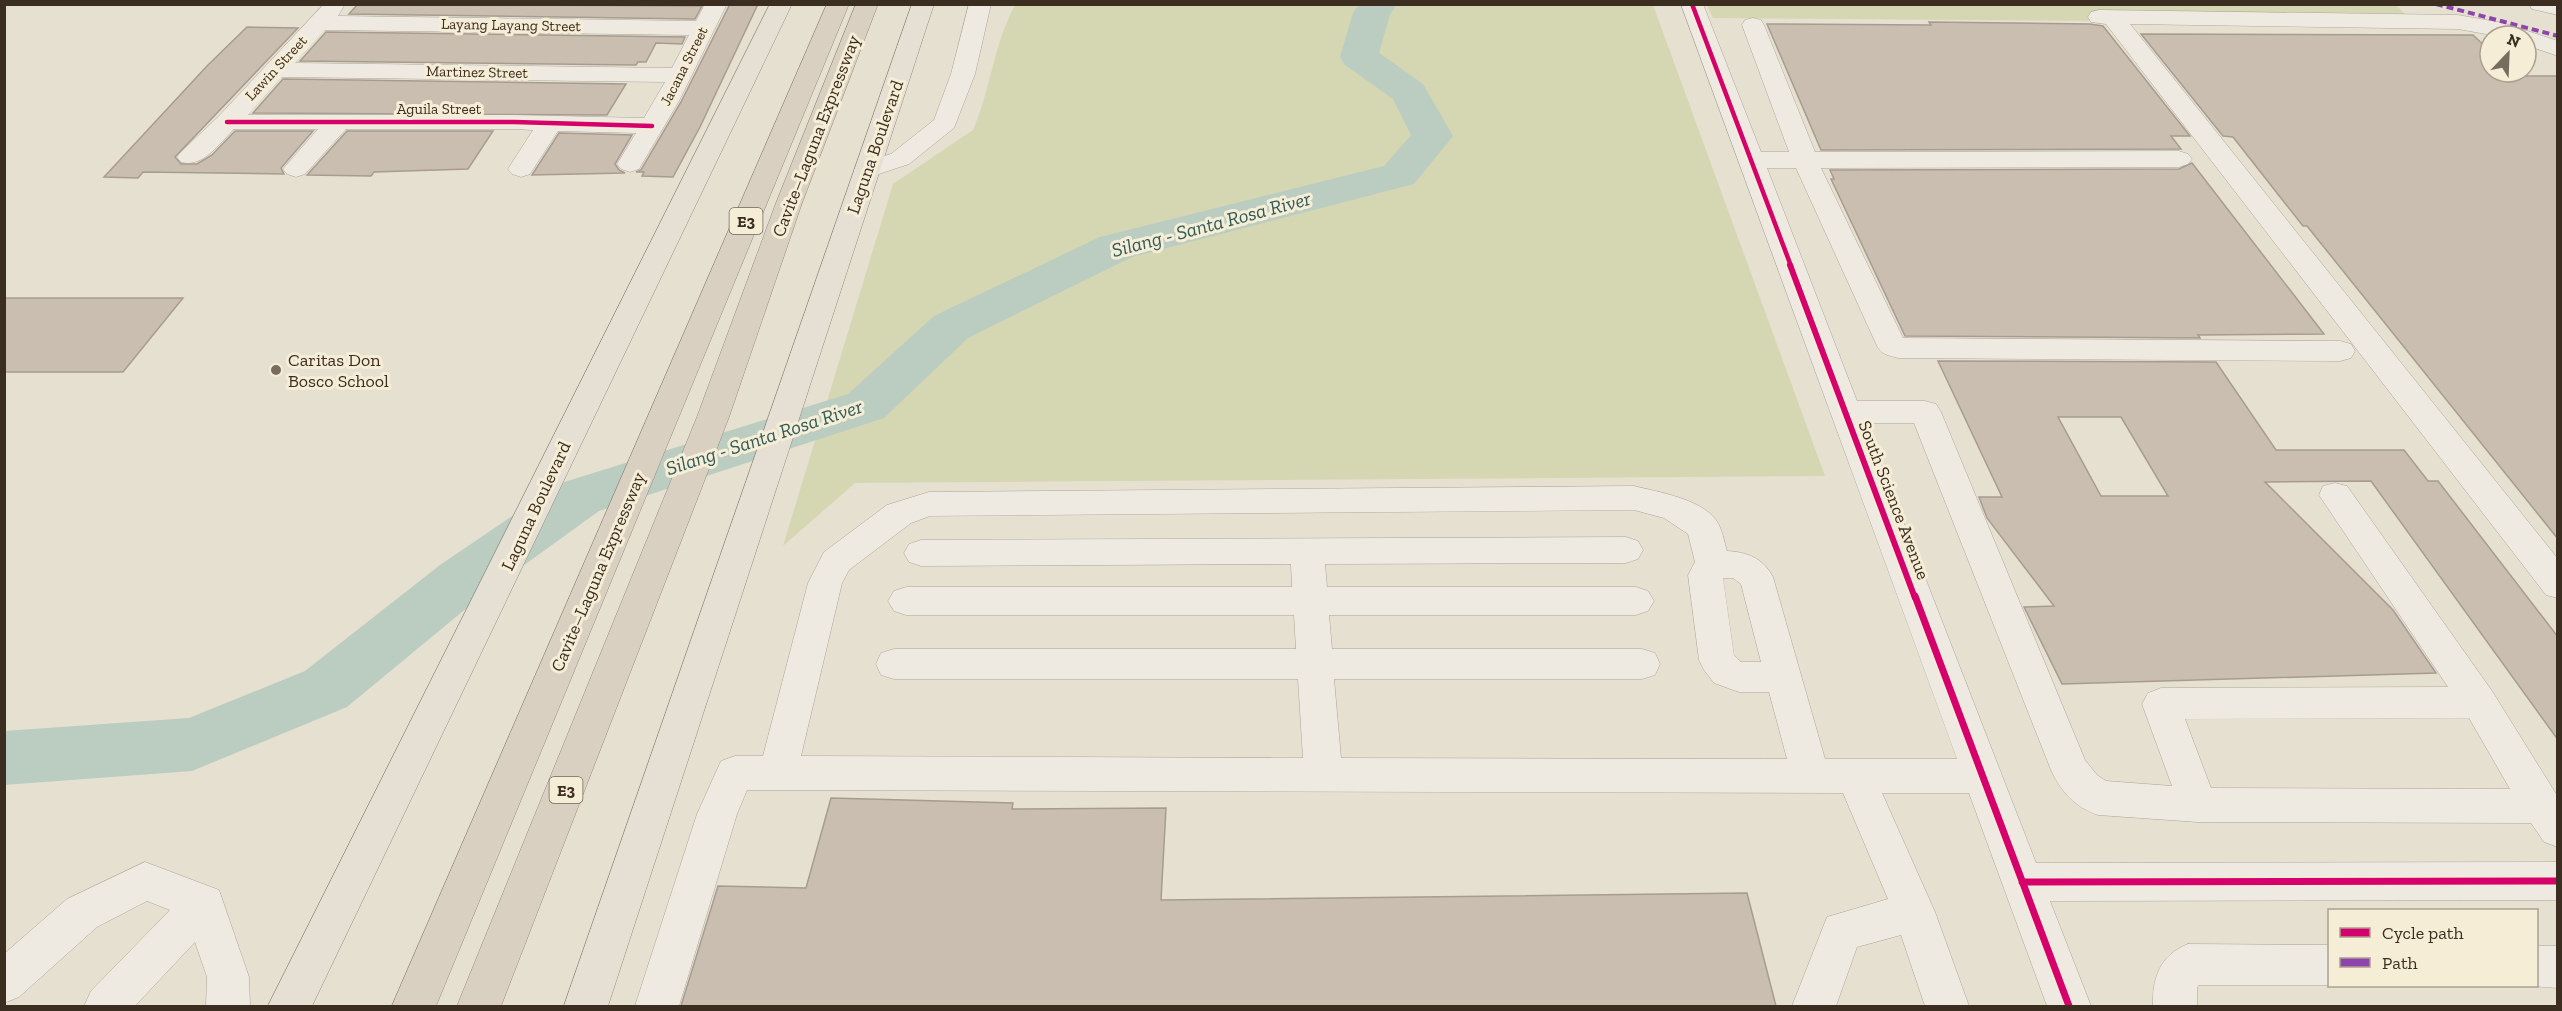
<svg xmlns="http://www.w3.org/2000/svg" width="2562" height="1011" viewBox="0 0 2562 1011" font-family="'Zilla Slab',serif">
	<rect width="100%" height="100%" fill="#e6e0d0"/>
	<path fill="#d5d6b2" d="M2395,4L2418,28L2112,21L1713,18L1707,5Z
		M1015,5H1653L1825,476L855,483L783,546L893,184L973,130C991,89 993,46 1015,5Z"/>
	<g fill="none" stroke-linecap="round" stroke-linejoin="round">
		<path fill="#bbccc1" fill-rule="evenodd" d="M1359,4H1397L1390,14L1379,53L1423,84L1453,136L1414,184L1132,257L968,338L884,418L599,511L480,597L347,707L192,771L4,785V731L189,718L305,671L440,565L561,483L848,394L934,316L1100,237L1384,166L1411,135L1393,99L1345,65L1340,57L1353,13Z"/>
	</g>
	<path fill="#cabeb1" stroke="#a79c8f" stroke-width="1.5" fill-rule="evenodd" d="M732,4H758L700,127L673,177L642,176L644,172H636L641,170L681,102L729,6Z
		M357,5H488L702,6L695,19L349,14Z
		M1929,22L2090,24L2103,26L2190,136H2171L2181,149L1821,150L1767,24L1931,25Z
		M247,27L298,28L175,157L181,164H197L212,155L235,131H313L281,168L284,174L143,172L138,178L104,177L207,66Z
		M326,32L685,37L682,44L656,43L646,62H638L636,65L300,61Z
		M2141,34L2473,35L2490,51V72H2513L2517,76H2558V539L2307,226H2303L2233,137L2223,136Z
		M283,79L626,84L607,115L253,113Z
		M347,131H493L468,169L374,172L371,176L307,175Z
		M559,133L632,135L615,164L619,170L625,173L532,175Z
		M2192,163L2324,334L2198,335L2200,338L1905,336L1831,179H1834L1830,170L2179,169Z
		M4,298H183L123,372H4Z
		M1938,361L2216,362L2276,450H2404L2428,481H2438L2558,637V740L2371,481L2265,482L2393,610L2436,673L2062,684L2024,607L2054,606L1987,518L1979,497H2002ZM2058,417H2121L2168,496H2101Z
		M831,798L1013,803L1012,809L1166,808L1161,900L1747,893L1776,1006H681L718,886L806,888Z"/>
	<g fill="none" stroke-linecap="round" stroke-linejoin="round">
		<defs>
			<path id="minor" d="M324,4H345L338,16L696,21L705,4H727L679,101L639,169L630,172L621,169L617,164L636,133L558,131L530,174L521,177L512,174L508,169L533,130L514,129H346L305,174L296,177L287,174L283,169L318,129H234C219,144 203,168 181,162L177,157L181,152L218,117ZM325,30L689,35L672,68L295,63ZM282,77L665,82L644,118L514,115H248Z
				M969,4H991L975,74L954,128L909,164L867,178L858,176L854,170L858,164L891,154L934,120L951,74Z
				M1681,4H1703L1761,152H1789L1742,25L1745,20L1753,18L1761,20L1764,25L1815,152L2179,151L2188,154L2192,159L2188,164L2179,167L1821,168L1903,338L2340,341L2351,344L2355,351L2351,358L2340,361L1898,358C1888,355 1882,355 1877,346L1796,168H1767L1857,401H1925L1936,404L1941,412L2085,760L2097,775L2106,781L2172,786L2142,704L2148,693L2161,688L2448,687L2319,495L2323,486L2335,483L2347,486L2492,691L2558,797V847L2544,842L2531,823L2198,822L2098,815C2075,807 2061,792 2051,770L1914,423H1865L2036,863L2558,862V900L2050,901L2091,1006H2047L1969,793H1882L1935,912L1969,1006H1925L1901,935L1857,947L1836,1006H1792L1827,917L1888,899L1843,793L747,790L737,814L679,1006H635L697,814L721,761L735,756H763L808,583L824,552L887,505L929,492L1634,486C1658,492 1701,499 1716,520C1722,528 1724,541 1727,551C1747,552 1763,558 1773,577L1825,759H1957ZM1634,510L1664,518L1688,534L1695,562L1688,575L1699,660L1704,670L1714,683L1739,692H1769L1787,759L1341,758L1334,679H1642L1655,675L1660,664L1655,653L1642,649H1332L1329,615H1636L1648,611L1654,601L1648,591L1636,587H1327L1325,564L1626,563L1638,559L1643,550L1638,541L1626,537L921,540L909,544L904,553L909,562L921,566L1291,564L1292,587H906L894,591L888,601L894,611L906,615H1294L1296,649H894L881,653L876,664L881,675L894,679H1298L1303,758L801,756L842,583L849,570L911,523L930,516ZM1723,578H1733L1741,584L1761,662H1741L1734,655ZM2469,718L2510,789L2211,788L2185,719Z
				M2529,4H2558V15L2532,9Z
				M2099,10L2458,15L2503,23L2558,41V56L2526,45V36H2497L2458,29L2130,24L2558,559V598L2546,595L2106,24L2091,22L2088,17L2091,12Z
				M145,862L219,890L249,977L250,1006H206L207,977L195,942L135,1006H84L91,991L170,910L147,901L97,927L19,997L4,1003V954L67,899Z
				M2188,944L2330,945V985H2199L2197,988V1006H2153C2152,978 2160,955 2188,944Z
				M2536,946H2558V988L2531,986H2536Z"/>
			<path id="major" d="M770,4H792L312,1006H268Z
				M912,4H934L608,1006H564Z"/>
			<path id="highway" d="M827,4H849L436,1006H392Z
				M856,4H878L802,203L729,417L501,1006H457L697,417L776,203Z"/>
		</defs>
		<use href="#minor" stroke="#aca598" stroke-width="1"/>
		<use href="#major" stroke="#918a7f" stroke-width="1"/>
		<use href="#highway" stroke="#918a7f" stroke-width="1"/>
		<use href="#minor" fill="#eeeae2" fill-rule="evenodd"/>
		<use href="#major" fill="#e5e0d3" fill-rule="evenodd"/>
		<use href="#highway" fill="#d9d0c1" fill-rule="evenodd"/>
		<path stroke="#8e44ad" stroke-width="4" stroke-dasharray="7 4" stroke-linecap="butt" d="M2436,4L2558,36"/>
		<defs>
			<path id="cycleway-far2" d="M1692,4L1791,266
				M227,122H514L652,126"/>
			<path id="cycleway-far1" d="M1790,265L1915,598"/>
			<path id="cycleway" d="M1915,596L2069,1006
				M2022,882L2558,881"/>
		</defs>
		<use href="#cycleway-far2" stroke="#f6edd7" stroke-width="8"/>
		<use href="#cycleway-far1" stroke="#f6edd7" stroke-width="10"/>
		<use href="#cycleway" stroke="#f6edd7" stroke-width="10"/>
		<use href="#cycleway-far2" stroke="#d6006c" stroke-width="4.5"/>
		<use href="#cycleway-far1" stroke="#d6006c" stroke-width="6"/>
		<use href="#cycleway" stroke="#d6006c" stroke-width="7"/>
	</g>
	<circle fill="#776c5e" stroke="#f6edd7" stroke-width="2" cx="276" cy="370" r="6"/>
	<g text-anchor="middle" stroke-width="6" stroke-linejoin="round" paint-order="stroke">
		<g font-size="15" fill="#3b2d20" stroke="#f6edd7">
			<text transform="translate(511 25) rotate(1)" y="5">Layang Layang Street</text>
			<text transform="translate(684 66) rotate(-63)" y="5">Jacana Street</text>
			<text transform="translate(276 68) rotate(-47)" y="5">Lawin Street</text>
			<text transform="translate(477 72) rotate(1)" y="5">Martinez Street</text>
			<text x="439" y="114">Aguila Street</text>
		</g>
		<g fill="#f6edd7" stroke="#736757" stroke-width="1.5">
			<rect x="729.5" y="208" width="33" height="26" rx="4.5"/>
			<rect x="549.5" y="777" width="33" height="26" rx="4.5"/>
		</g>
		<g font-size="16" font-weight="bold" fill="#3b2d20">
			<text x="746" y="227">E3</text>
			<text x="566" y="796">E3</text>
		</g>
		<g font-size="18" fill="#3b2d20" stroke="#f6edd7">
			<text transform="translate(816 136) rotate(-69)" y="6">Cavite–Laguna Expressway</text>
			<text transform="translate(875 147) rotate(-71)" y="6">Laguna Boulevard</text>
			<text transform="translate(1894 500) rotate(69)" y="6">South Science Avenue</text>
			<text transform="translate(536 506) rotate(-65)" y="6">Laguna Boulevard</text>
			<text transform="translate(598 572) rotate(-67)" y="6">Cavite–Laguna Expressway</text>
		</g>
		<g font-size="18" fill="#3b2d20" stroke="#f6edd7" text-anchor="start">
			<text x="288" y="366">Caritas Don<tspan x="288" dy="21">Bosco School</tspan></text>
		</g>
		<g font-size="20" font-style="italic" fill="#2f5b58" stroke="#f6edd7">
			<text transform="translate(1211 224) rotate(-15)" y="7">Silang - Santa Rosa River</text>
			<text transform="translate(764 437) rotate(-18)" y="7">Silang - Santa Rosa River</text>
		</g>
	</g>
	<rect width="2562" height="1011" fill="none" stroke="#3b2d20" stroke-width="12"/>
	<rect x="2328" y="909" width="210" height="78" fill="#f6edd7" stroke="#aba08e" stroke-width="1.5"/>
	<rect x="2340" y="928" width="30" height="9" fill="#d6006c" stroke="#aba08e" stroke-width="1.5"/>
	<text x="2382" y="939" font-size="18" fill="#3b2d20">Cycle path</text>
	<rect x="2340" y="958" width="30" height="9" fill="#8e44ad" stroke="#aba08e" stroke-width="1.5"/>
	<text x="2382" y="969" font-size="18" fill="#3b2d20">Path</text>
	<g transform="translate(2508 54) rotate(23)"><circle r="28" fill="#f6edd7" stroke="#aba08e" stroke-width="1.5"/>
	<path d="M0-4.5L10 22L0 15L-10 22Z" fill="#776c5e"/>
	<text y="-9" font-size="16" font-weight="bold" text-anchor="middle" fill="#3b2d20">N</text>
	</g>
</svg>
